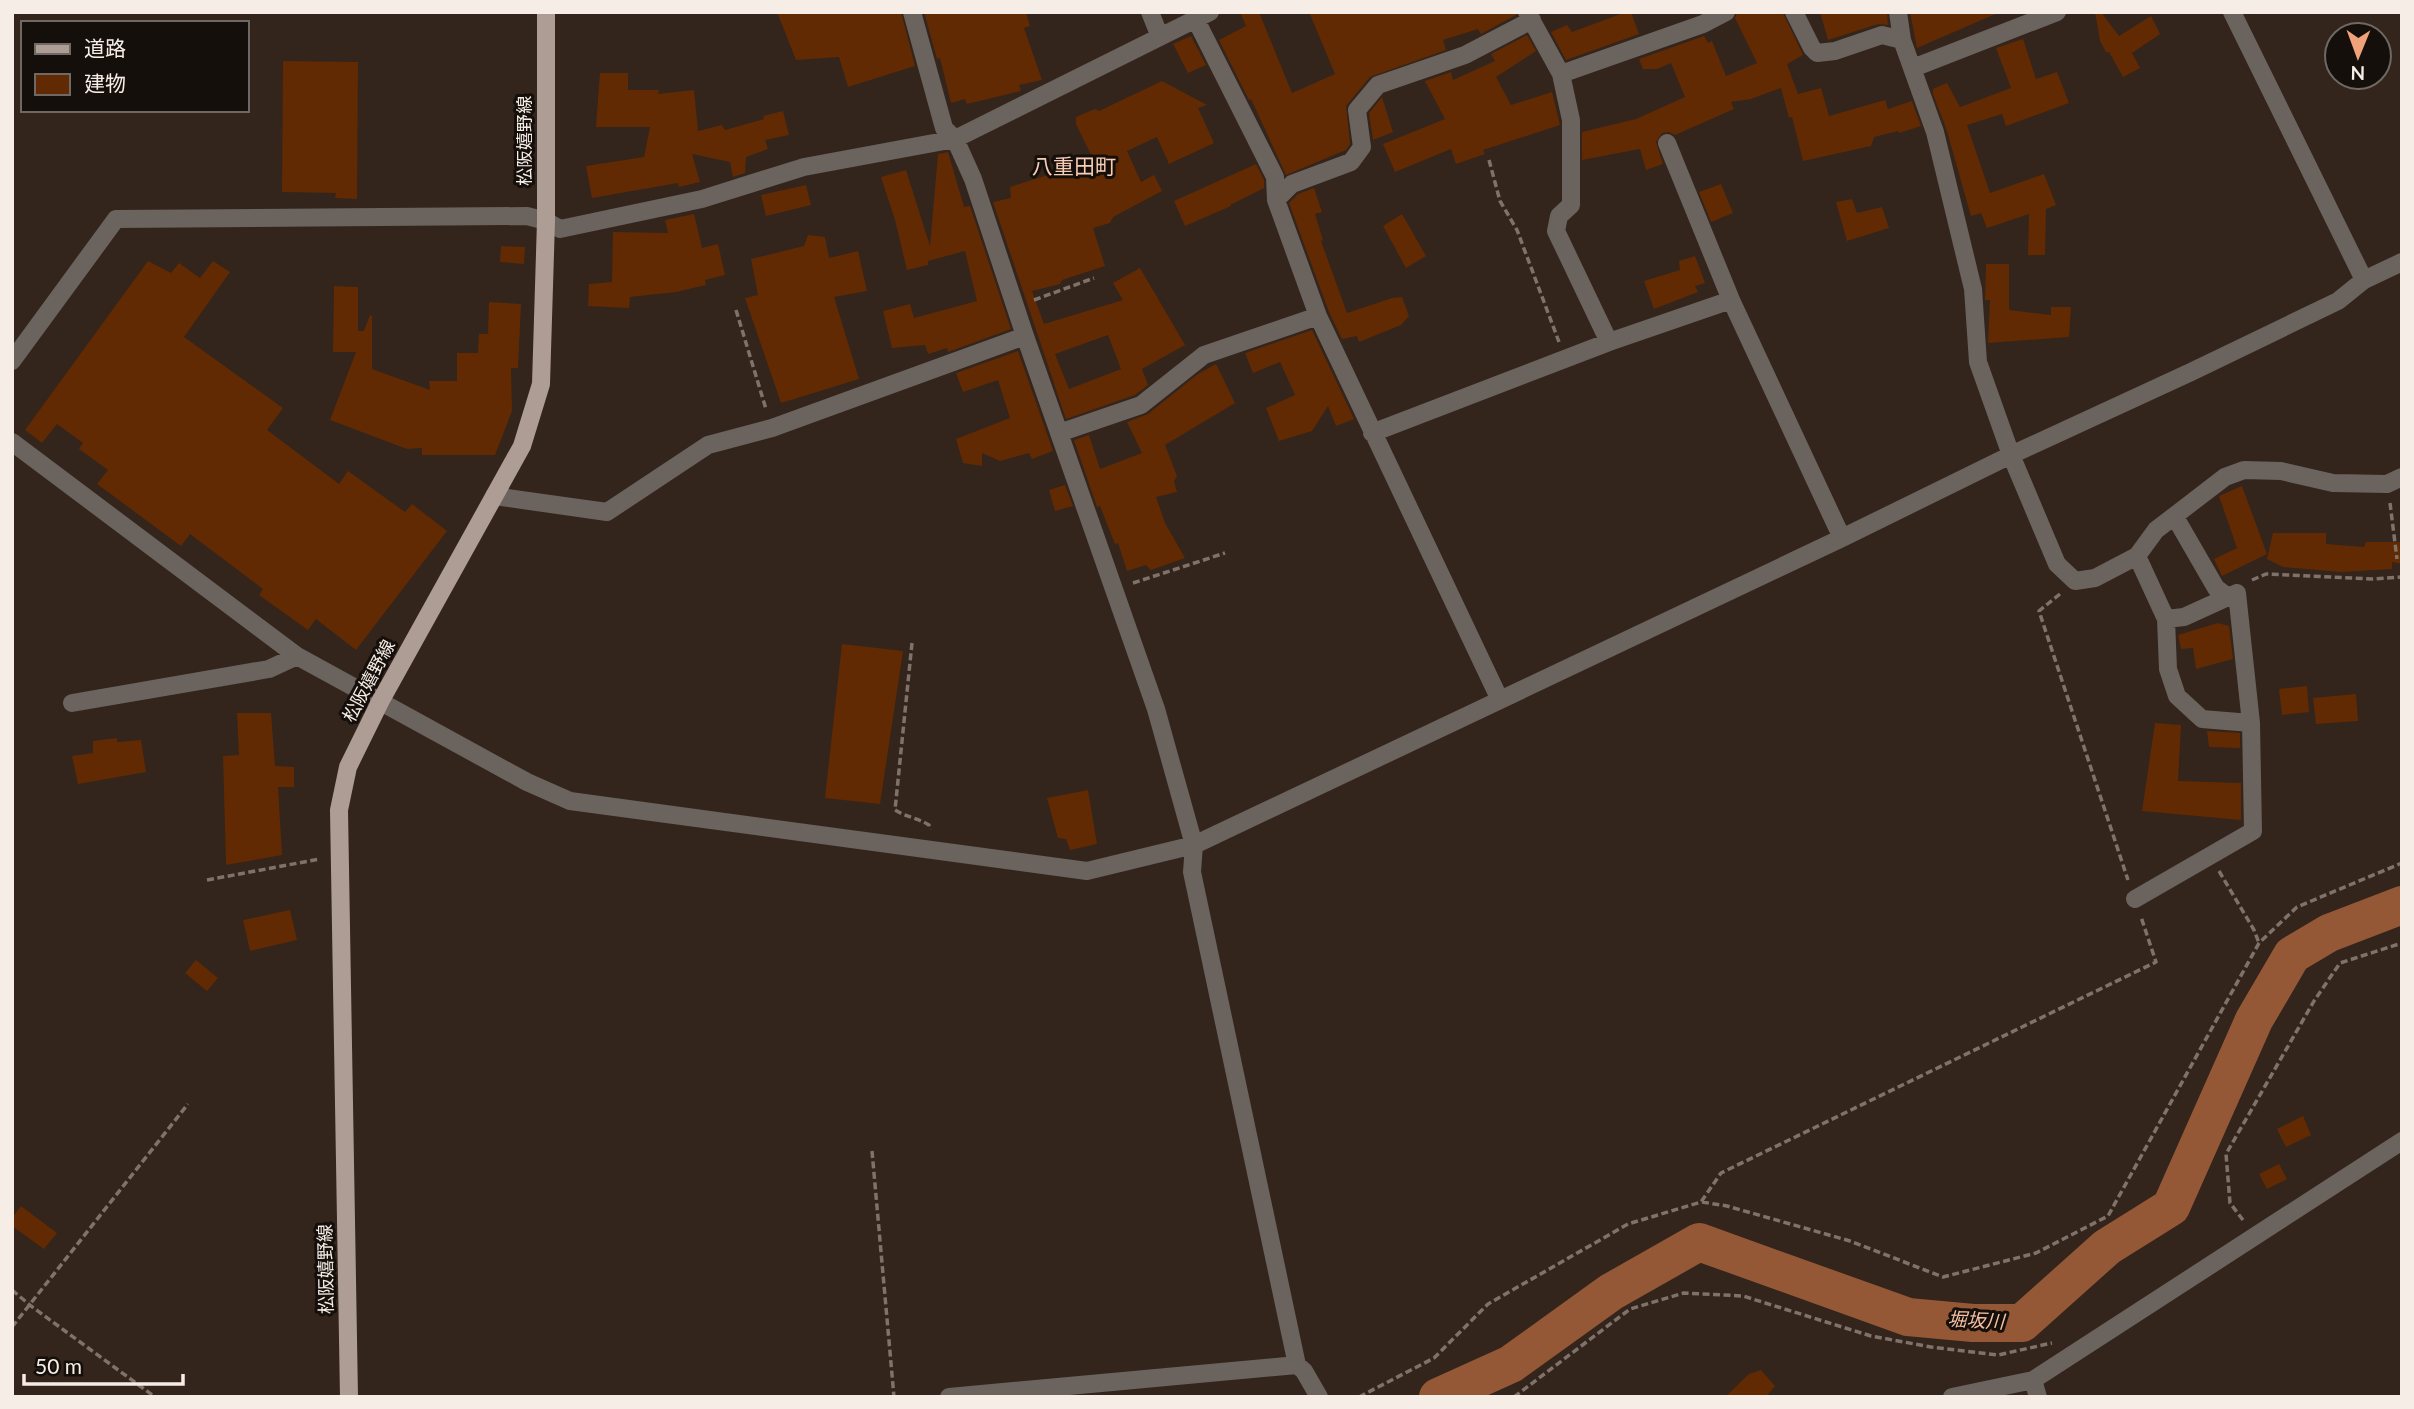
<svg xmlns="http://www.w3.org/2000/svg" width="2414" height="1409" viewBox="0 0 2414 1409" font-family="Lato,'Noto Sans JP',sans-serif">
	<rect width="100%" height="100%" fill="#33241c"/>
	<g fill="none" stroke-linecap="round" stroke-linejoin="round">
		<path stroke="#945836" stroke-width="38" d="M1438,1397L1511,1364L1611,1292L1699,1242L1908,1317L1973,1323H2022L2107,1247L2171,1207L2254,1020L2292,955L2329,933L2402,905"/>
	</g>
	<path fill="#612a03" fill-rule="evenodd" d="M777,12H901L915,66L848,87L839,57L796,60Z
		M924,12H1026L1030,26L1024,28L1042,80L1019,85L1021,91L967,104L965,99L951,103L940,58L937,59Z
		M1240,12H1259L1292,93L1335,74L1309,12H1516V15L1481,34L1478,29L1443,40L1446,50L1370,77L1346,106L1350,144L1346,150L1286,175L1251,99L1249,100L1219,40L1246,26Z
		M1626,12H1631L1639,34L1566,60L1551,32L1567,25L1572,32Z
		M1737,12L1783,13L1803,55L1787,64L1798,94L1821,88L1829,116L1885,100L1888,109L1912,101L1921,126L1899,133L1898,131L1874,137L1871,146L1803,161L1792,117L1789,118L1781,88L1751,99L1731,102L1734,109L1675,135L1669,132L1662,133L1656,142L1663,164L1646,170L1640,149L1582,160V132L1636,119L1685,97L1671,63L1657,69H1643L1639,59L1704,36L1708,43L1712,41L1726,76L1757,63L1735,18Z
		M1820,12H1887L1888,25L1878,24L1828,40Z
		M1910,12H2000L1917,48Z
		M2095,12H2101L2119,36L2151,16L2160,34L2132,53L2140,68L2123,77L2109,52H2106L2100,41Z
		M1527,35L1536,51L1496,77L1511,105L1552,92L1560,125L1483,150L1485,154L1456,164L1451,149L1395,172L1383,144L1445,119L1425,81L1451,72L1453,80L1495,61L1491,54Z
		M1191,36L1206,65L1188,73L1173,44Z
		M2023,39L2036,79L2057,72L2069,103L2006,126L2002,114L1967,125L1990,193L2044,174L2056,205L2046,209L2045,255H2028L2029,214L1987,228L1981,213L1971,216L1946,128L1933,94V89L1947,83L1960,107L2011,88L1996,48Z
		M283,61L358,62L357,199L335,198L336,193L282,192Z
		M600,73H628V90H659L658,94L694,90L698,131L722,125L725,130L764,119L763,116L783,111L789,135L765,140L768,149L746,157L745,173L733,177L730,162L692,154L700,182L679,187L678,183L592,198L586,166L644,157L650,127H596Z
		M1162,81L1207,105L1198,108L1214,143L1169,164L1157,137L1127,151L1141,182L1154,175L1162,191L1113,217L1110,223L1093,228L1105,266L1062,280L1060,284L1032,291L1044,324L1123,300L1113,283L1140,268L1185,345L1142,369L1148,385L1135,395L1066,419L993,202L1011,198L1010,187L1057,172L1070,178L1094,161L1076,124V117L1095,109L1099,111ZM1108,335L1121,369L1069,389L1055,354Z
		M1382,97L1393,132L1373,140L1369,113Z
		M948,152L964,207L970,206L1011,329L948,352L947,348L928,354L925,345L892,348L883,311L910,304L914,318L977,301L965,251L928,261V265L907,270L895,220L881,177L906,170L930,246L938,154Z
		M1256,164L1264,180V188L1230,205L1231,206L1185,226L1174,201Z
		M1721,184L1733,213L1711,222L1699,192Z
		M806,185L811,205L766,216L761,195Z
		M1314,188L1322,212L1315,214L1323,240L1321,241L1347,313L1392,298L1402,297L1409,316L1401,325L1359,342L1357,336L1342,339L1329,312L1289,203L1298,194Z
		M1852,199L1857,213L1882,207L1889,228L1847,241L1836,202Z
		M694,214L702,248L718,244L725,275L705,280L706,285L676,292L630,297L629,308L588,306L589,284L612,282L613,232L668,233L665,220Z
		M1402,214L1426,256L1406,268L1383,226Z
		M808,235L825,237L829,258L858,251L867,291L834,297L859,379L781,403L745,298L758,295L751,259L804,246Z
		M501,246L525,247L524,264L500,262Z
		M1695,256L1705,283L1695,286L1698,292L1654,309L1644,281L1680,270L1679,261Z
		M148,261L171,273L179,263L200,278L213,261L230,272L184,337L283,408L267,430L339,484L348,471L405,512L412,504L447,531L356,650L316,619L308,630L259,595L263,589L190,534L181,546L97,484L108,470L79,449L83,443L57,424L42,443L25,430Z
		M1986,264H2009V310L2051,315V307H2071L2069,337L1988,343L1990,300H1985Z
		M334,286L358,287V331H364L370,315L372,316V369L430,390L429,381H457V353H478L479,334H488L489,302L521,304L518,368H511L512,411L495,455H422V448L407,449L330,420L356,352H333Z
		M1312,330L1354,419L1336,426L1328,406L1312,431L1279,441L1266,408L1295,395L1280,362L1253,373L1245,353Z
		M1018,351L1053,451L1032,459L1029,453L1000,461L982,453V466L963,463L956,439L1010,418L998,380L963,392L956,373Z
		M1216,364L1235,403L1165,445L1177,476L1174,481L1177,492L1156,497L1165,523L1185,558L1151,570L1146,565L1127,571L1118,543L1115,544L1100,506L1097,507L1074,440L1089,435L1100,469L1142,453L1127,422L1148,414L1198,374Z
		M1065,485L1073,506L1055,511L1049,490Z
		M2242,486L2267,554L2222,576L2214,559L2237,548L2219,496Z
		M2273,533H2326V544L2364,547L2366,542H2402V564L2392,562V569L2341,572L2283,567L2267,559Z
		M2218,623L2229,626L2233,659L2196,669L2193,648L2181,649L2178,635Z
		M842,644L903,651L880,804L825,798Z
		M2307,686L2309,712L2282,715L2279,689Z
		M2356,694L2358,721L2316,724L2313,698Z
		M237,713H271L275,766L294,767V787H278L282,855L226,865L223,756L239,755Z
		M2155,723L2181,725L2178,781L2241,783V820L2142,811Z
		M2207,731L2240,733V748L2209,747Z
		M117,738V742L141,740L146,772L78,784L72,756L93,753V741Z
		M1088,790L1097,844L1070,850L1066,839L1058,838L1047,798Z
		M290,910L297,940L250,951L243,920Z
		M196,960L218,978L207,991L185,973Z
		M2303,1116L2311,1135L2286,1147L2277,1129Z
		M2279,1164L2287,1179L2267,1189L2259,1174Z
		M21,1206L57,1233L44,1249L12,1226V1218Z
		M1761,1370L1775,1386L1766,1397H1725L1749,1374Z"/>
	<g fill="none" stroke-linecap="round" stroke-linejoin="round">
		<path stroke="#7f726b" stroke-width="3.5" stroke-dasharray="7 3.5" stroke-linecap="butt" d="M1489,160L1500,201L1517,230L1559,342
			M1034,300L1094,278
			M736,310L766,409
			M2390,503L2397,559
			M2252,580L2266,574L2373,579L2402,577
			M1133,583L1225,553
			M2060,594L2039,611L2128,880
			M912,643L895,810C906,817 918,818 929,825L930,830
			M2219,871L2254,930L2259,943
			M207,880L320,859
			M872,1151L894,1397
			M1702,1202L1727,1206L1850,1241L1943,1277L2036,1253L2108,1216L2259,943L2297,907L2402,863
			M2243,1220L2230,1203L2226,1154L2314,1001L2340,963L2402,943
			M12,1290L31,1306L155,1397
			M12,1327L188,1104
			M1359,1397L1434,1358L1488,1304L1628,1224L1701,1202L1721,1173L2156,962L2141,917
			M1514,1397L1630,1309L1684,1293L1743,1296L1871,1336L1931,1347L1998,1355L2052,1343"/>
		<path stroke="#6b635e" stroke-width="18" d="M912,12L944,128L955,139L973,179L1025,336L1156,709L1194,845L1192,872L1297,1365L1304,1371L1319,1397
			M1150,12L1160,37
			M1527,12L1561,74L1571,120V205L1559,216L1556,231L1609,342
			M1794,12L1812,48L1817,53L1835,51L1882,35L1902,40
			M1898,12L1902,40L1935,132L1973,289L1978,362L2011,455L2057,564L2075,581L2095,578L2137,556L2156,530L2225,477L2244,470L2281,471L2333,483L2387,484L2402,477
			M2232,12L2364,280
			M1196,20L1275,177L1276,200L1318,316L1500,700
			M1913,68L2057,12
			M1561,74L1703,24L1726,12
			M1667,143L1731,300
			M1276,200L1292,184L1351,162L1362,147L1357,110L1378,85L1465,55L1532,20
			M12,361L116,219L527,216L546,221L560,229L702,199L804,167L955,139L1210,12
			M1059,433L1141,405L1204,355L1318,316
			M1372,433L1609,342L1731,300L1842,538
			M12,442L297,656L527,782L570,801L1087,871L1194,845L1842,538L2011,455L2191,372L2338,301L2364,280L2402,262
			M494,496L607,512L708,445L772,428L1025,336
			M2137,556L2166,619L2168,669L2177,696L2202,719L2251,723
			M2166,619L2184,617L2228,597
			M72,703L269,669L297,656
			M2135,899L2253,831L2251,723L2237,593L2228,597L2216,588L2175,517
			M2033,1380L2038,1397
			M949,1397L1297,1365
			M1952,1397L2033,1380L2402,1141"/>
		<path stroke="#ae9d95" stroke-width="18" d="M349,1397L339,810L348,767L380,702L522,446L541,384L546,221V12"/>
	</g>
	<g text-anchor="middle" stroke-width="6" stroke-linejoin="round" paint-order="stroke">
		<g font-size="18" fill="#f7ede7" stroke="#150f0b">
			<text transform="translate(525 141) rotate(-90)" y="6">松阪嬉野線</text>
			<text transform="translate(369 681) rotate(-62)" y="6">松阪嬉野線</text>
			<text transform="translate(326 1269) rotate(-91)" y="6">松阪嬉野線</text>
		</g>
		<g font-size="19" font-style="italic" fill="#f7c1a4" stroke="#150f0b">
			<text transform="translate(1976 1320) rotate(3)" y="7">堀坂川</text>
		</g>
		<g font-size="21" fill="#f9ccb5" stroke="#150f0b">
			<text x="1074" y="174">八重田町</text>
		</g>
	</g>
	<rect width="2414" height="1409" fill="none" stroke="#f7ede7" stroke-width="28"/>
	<rect x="21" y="21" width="228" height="91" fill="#150f0b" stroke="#6f6863" stroke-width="2"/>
	<rect x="35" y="44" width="35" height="10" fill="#ae9d95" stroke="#6f6863" stroke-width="2"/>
	<text x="84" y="56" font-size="21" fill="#f7ede7">道路</text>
	<rect x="35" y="74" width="35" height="21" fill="#612a03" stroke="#6f6863" stroke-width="2"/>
	<text x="84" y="91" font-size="21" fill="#f7ede7">建物</text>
	<g transform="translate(2358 56) rotate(181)"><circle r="33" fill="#150f0b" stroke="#6f6863" stroke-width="2"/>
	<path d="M0-5L12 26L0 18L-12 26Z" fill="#f0a279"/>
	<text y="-10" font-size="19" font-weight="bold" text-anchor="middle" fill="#f7ede7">N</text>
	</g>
	<path d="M24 1374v10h159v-10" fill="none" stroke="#f7ede7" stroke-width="3.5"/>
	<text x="35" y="1374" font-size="21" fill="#f7ede7" stroke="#150f0b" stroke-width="5" paint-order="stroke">50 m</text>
</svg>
